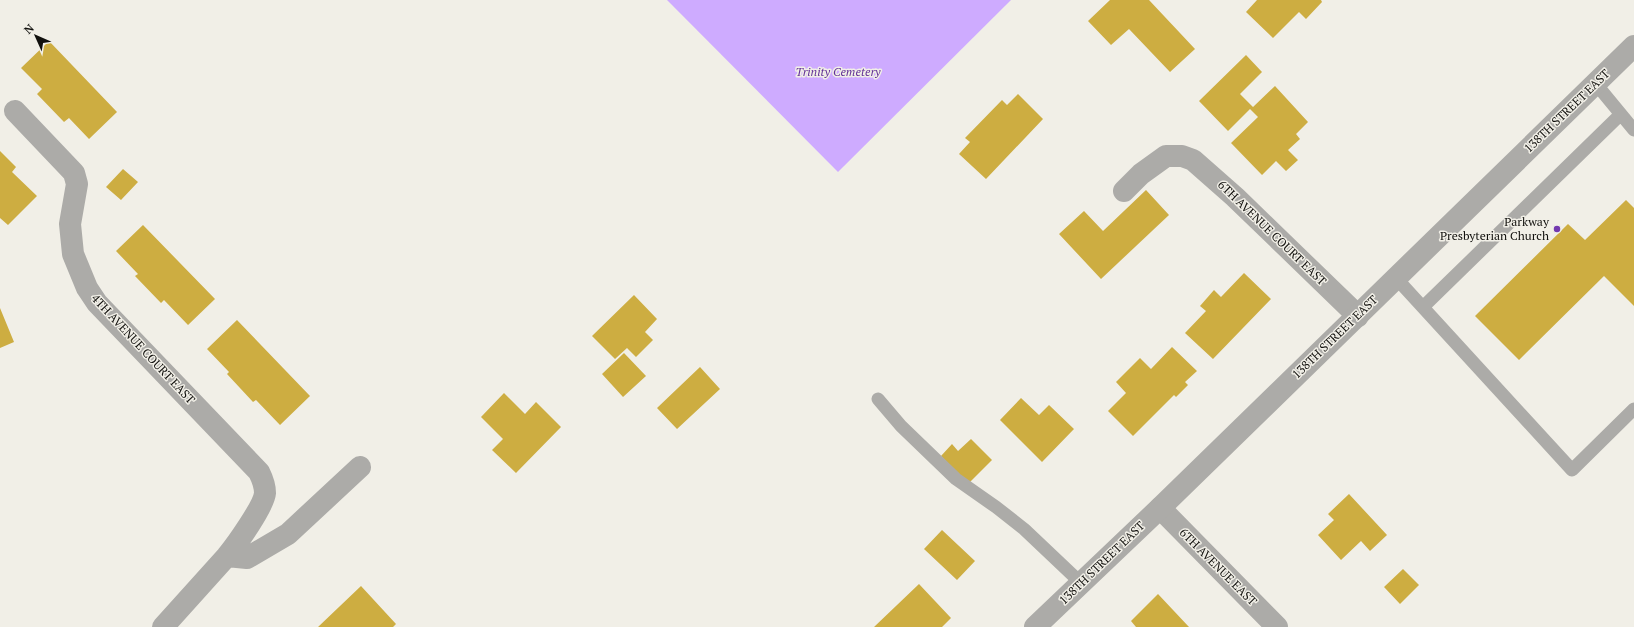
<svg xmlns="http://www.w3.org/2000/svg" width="1634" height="627" viewBox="0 0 1634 627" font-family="'PT Serif',serif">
	<rect width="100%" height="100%" fill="#f1efe7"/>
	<path fill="#ceabff" d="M667,0H1011L838,172Z"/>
	<path fill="#cdad41" d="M1110,0H1149L1195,49L1170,72L1129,29L1111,45L1088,21Z
		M1257,0H1321L1322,2L1306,19L1299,12L1273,38L1246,12Z
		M49,41L117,112L89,139L69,118L64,122L37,94L42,89L21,68Z
		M1246,55L1262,72L1240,94L1253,107L1275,86L1308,122L1296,134L1300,139L1288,150L1298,160L1286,171L1276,161L1262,175L1231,143L1258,117L1250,109L1228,131L1199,101Z
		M1018,94L1043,119L986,179L959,154L970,142L965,138L1002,100L1007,105Z
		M0,151L16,167L12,172L37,196L8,225L0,218Z
		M123,169L138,182L121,200L106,187Z
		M1146,190L1169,215L1101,279L1059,234L1084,211L1103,231Z
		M1626,200L1634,208V306L1604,276L1519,360L1475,316L1568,224L1585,240Z
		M143,225L215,299L188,325L164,300L161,303L135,276L138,274L116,251Z
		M1244,273L1271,299L1213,359L1185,333L1206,311L1200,306L1214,290L1221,297Z
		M634,295L657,319L645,332L653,340L636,357L627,348L615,359L592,336Z
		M0,308L14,342L0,348Z
		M237,320L310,396L280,425L256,400L253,402L227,374L229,372L207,349Z
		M1172,347L1197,371L1185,382L1188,385L1176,397L1174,395L1133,436L1108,411L1126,393L1116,382L1140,358L1151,369Z
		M624,353L646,376L623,397L602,374Z
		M700,367L720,389L677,429L657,408Z
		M504,393L525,414L536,402L561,427L516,473L492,450L503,439L481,417Z
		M1021,398L1039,415L1049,405L1074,429L1042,462L1000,420Z
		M971,439L992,460L968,484L941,456L952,444L958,451Z
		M1349,494L1387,535L1370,551L1361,541L1341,560L1318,535L1334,520L1328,514Z
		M942,530L975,561L957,580L924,549Z
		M1403,569L1419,585L1400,604L1384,587Z
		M919,584L951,618L942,627H874Z
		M361,586L396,624L393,627H318Z
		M1158,594L1189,627H1136L1131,621Z"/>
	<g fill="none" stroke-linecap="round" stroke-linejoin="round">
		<path stroke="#acaba8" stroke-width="13" d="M1596,84L1634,130
			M1396,278L1572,470L1634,409
			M1423,307L1621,114
			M878,399L901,426L956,479L996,507L1024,529L1081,583"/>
		<path stroke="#acaba8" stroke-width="22" d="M15,111L74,173L77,184L70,224L73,254L87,288L97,303L259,472C262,478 265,486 265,493C264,506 236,545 227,556
			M1124,191L1141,174L1166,156H1182L1193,160L1235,197L1358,316
			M1160,508L1277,627
			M163,627L227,556L247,558L288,534L360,467"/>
		<path stroke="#acaba8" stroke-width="22" d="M1035,627L1160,508L1634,46"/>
	</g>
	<circle fill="#7339af" stroke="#f1efe7" stroke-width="1.5" cx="1557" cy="229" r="4"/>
	<g text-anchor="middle" stroke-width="3" stroke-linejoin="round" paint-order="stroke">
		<g font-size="12" font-style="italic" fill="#633197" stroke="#f1efe7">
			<text x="838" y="76">Trinity Cemetery</text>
		</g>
		<g font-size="12" fill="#11100d" stroke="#f1efe7">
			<text transform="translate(1567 111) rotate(-44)" y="4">138TH STREET EAST</text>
			<text transform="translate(1272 233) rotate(44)" y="4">6TH AVENUE COURT EAST</text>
			<text transform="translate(1335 337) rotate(-44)" y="4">138TH STREET EAST</text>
			<text transform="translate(143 349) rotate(47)" y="4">4TH AVENUE COURT EAST</text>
			<text transform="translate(1102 563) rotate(-44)" y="4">138TH STREET EAST</text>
			<text transform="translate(1218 567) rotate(45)" y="4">6TH AVENUE EAST</text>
		</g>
		<g font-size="12" fill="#11100d" stroke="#f1efe7" text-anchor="end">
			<text x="1549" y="226">Parkway<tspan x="1549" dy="14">Presbyterian Church</tspan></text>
		</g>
	</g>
	<g transform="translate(36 36) rotate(315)" stroke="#f1efe7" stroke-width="3" paint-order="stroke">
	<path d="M0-3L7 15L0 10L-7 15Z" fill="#11100d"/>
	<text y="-6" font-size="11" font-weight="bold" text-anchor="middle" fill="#11100d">N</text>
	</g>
</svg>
